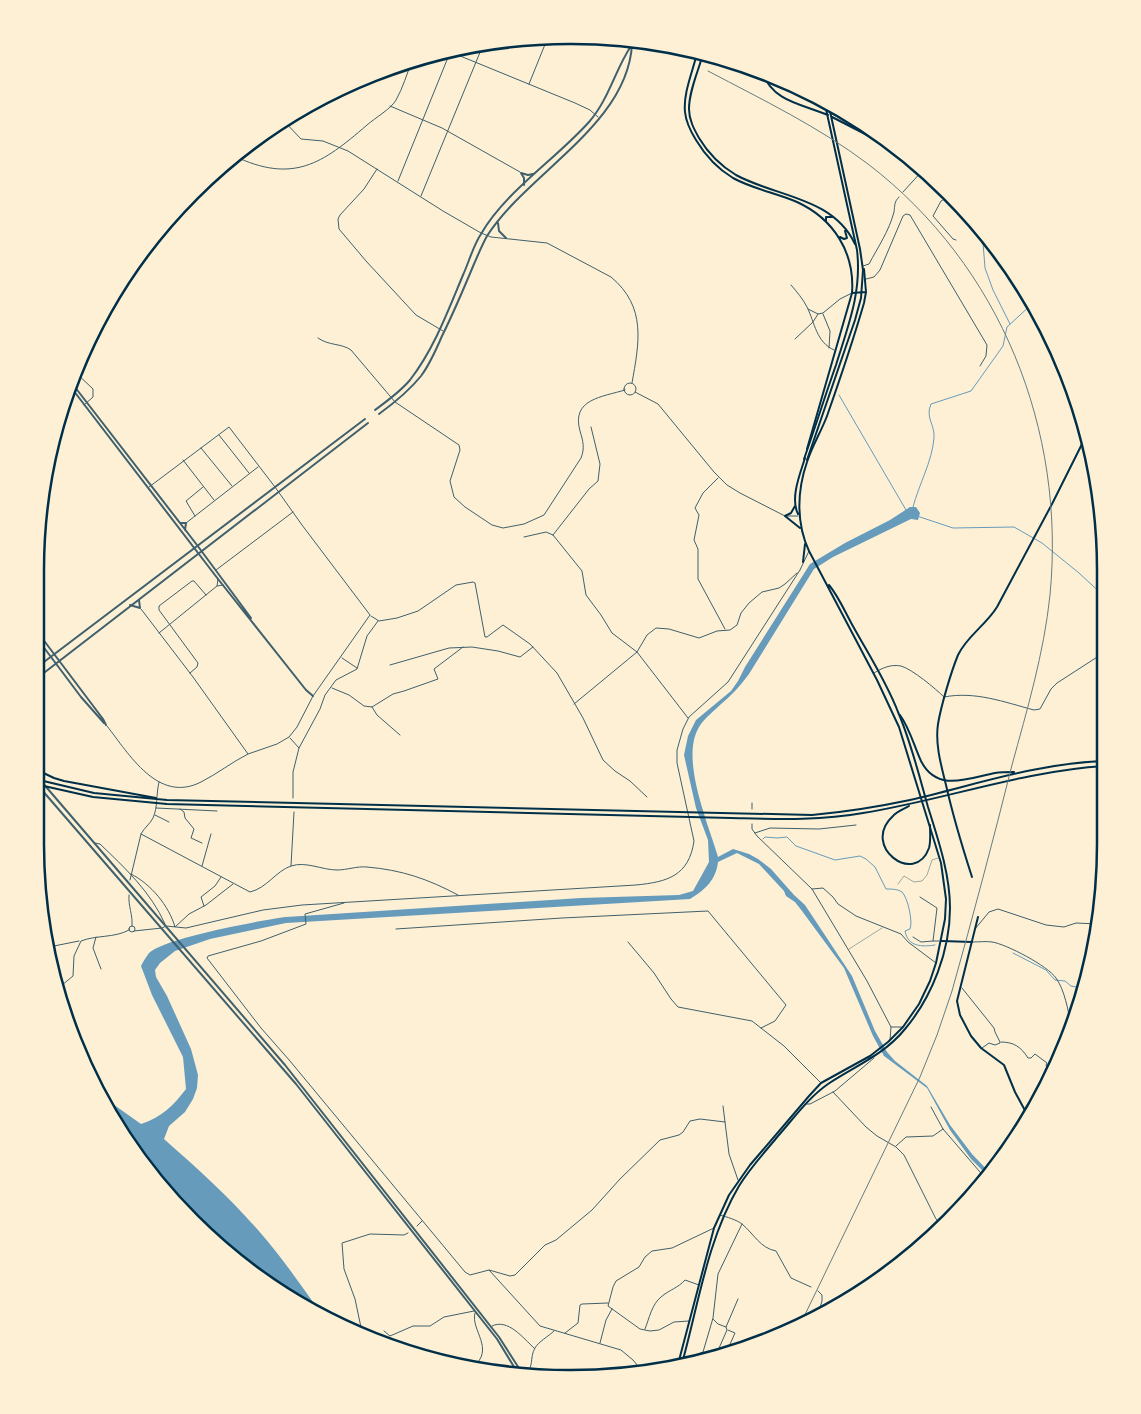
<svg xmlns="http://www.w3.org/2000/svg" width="1141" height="1414" viewBox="0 0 1141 1414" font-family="Literata,serif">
	<rect width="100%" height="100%" fill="#fdf0d5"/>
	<path fill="#669bbc" d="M910,507H916L920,513L918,520L911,519L833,557L814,569L749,674C740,686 731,696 720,705C714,711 706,717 701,724C678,755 708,822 718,857L733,849L749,854L758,859L771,869L794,895L805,905L852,976L875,1031L887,1052L895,1061L927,1086L950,1125L972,1154L991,1174L989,1177L971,1159L950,1130L927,1088L884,1056L873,1036L844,968L802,911L795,902L786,896L784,891L759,864L737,853L718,862C716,880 705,890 690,899L286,923L210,939L175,951L160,963L155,970L156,977L167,996L191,1049L198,1075L197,1088L193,1099L185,1112L169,1126L164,1139C197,1168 229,1197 258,1230C282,1257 302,1287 323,1316L302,1307L192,1222L107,1111L102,1100L110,1102L141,1124C162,1117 173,1106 186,1089L183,1057L152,995L141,966C143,962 146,957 149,953C164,938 262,920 286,917L581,898L679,895L693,891L709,862L708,840L696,808L684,755L688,736L696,720L731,691L738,681L745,667L810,564L845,543L890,520Z"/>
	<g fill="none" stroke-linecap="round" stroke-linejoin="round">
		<path stroke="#669bbc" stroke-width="1" d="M982,230L985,268L993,290L1010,324
			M839,395L906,510
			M913,507C919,484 932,462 934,438C935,424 925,418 931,404L971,391L1003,346L1007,327L1032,304
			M917,516L953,528L1014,527L1042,543L1079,573L1105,597
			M763,839L765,837L777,838L787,837L796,846L835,860L860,856L866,859L875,867L886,889C891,889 898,889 902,892C908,898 913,922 910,929L905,931C908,947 922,947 935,945
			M1013,953L1046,970L1055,980L1065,981L1071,986L1082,988L1086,987"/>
		<path stroke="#3f606c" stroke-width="0.5" d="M898,884L904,876L914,882L922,881L927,875L932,860L938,858
			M849,949L882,928"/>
		<path stroke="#3f606c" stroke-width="1" d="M448,51L575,103L590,110L598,117
			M529,84L548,37
			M390,106L442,128L520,172
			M284,121L301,139L323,141L348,151L443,211L481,233L491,237L547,243L611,277C647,307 639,343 632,383
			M234,156C293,184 322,164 367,125C375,118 392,108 396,100C403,88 407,73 412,61
			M377,169L364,189L340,215L338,219L339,229L366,261L416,315L443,331
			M398,181L451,50
			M903,192L924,169
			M421,196L483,45
			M950,196L941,201L933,216L953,239L956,240
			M863,266L869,264C878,247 889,231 894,212C895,205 894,202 899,197
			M866,279L874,277L880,270L903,216L906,214L910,215L987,345L986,356L980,366
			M791,285C797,292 803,299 807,307C815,323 816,342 834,350
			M808,309L818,314L823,313L840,299L852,293
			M823,314L830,331L829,348
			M318,338C329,346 341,343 351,350L395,402L459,445L460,450L450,481L454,497L465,507L492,525L503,528L524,524L544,515L581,458C585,448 583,441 580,431C571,399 602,397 625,390
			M795,339L813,322L818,314
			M74,371L93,389V397L84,405
			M624 389a6 6 0 1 1 12 0a6 6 0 1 1-12 0Z
			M635,392L658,404L714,472L727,485L740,493L785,516H798
			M219,435L249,473
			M201,448L232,486
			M183,460L214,500
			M718,478L703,493L695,508L699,515L694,540L698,549V579L725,629
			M149,487L229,427L275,487L302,525L370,615L313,696L297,727L289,737L277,744L248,754
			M195,516L186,501L203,487
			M186,523L258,467
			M553,535L589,489L598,481L600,464L591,427
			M524,537L546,532L553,535L582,571L586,595L601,615L612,633L637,652L647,635L656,628L669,629L699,638L717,631L730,630L737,625L741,613L749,603L762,592L779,588L785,584L797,573
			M216,570L293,512
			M800,570L809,551
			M218,579L217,586L223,585
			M371,616L379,621L397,618L418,611L456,585L473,582L475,583L485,637H487L503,625L530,644L557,673L583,718L603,760L615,771L630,781L647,797
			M159,633L217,586
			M342,658L357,668
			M390,665L449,648L472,647L498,651L520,657L533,647
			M190,673L197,667L198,663L159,610V606L192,581H194L206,595
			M874,673C882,668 891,664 901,666C912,669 936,689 944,697C975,691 1004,702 1034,710L1040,709L1051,689L1057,683L1105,652
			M332,688L349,695L364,706L372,707L393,694L404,691L438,679L434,669L463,647
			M574,704L637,652L688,718
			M372,707L377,715L400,735
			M107,726C129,754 158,804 201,782C217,774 232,762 248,754L193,677L141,609
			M290,738L299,748L320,709L325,695L336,680L357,669L367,636L378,621
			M293,798V772L299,748
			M752,803V809
			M156,808L217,811
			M180,809L184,812L185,818L194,829L191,838L202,843
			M155,815L169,822
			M752,824V829L757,836L812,889L867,981L891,1027L890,1040
			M755,833L770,828L819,829L856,825
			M141,834L250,892C267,888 276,871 291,866C306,861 322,870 337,870C347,870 357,866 367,867C402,870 428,879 458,895
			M95,843L100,844C124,867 151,892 165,924
			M202,866L211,834
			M291,866L294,812
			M131,874C151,884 169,906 175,927L189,914L206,905L233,884
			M130,880L141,834C144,828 150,824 153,818C158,807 156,794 159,782
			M812,889L823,888L833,897L838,904L856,916L901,934L908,942L936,963
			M129,895C128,906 133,915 132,926
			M920,897L937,908L933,941H939
			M344,903L305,914L306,924L261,941L208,956L207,958L261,1028L290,1061L465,1272L470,1275L489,1270
			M204,906L201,897L215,886L221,877
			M129 929a3 3 0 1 1 6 0a3 3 0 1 1-6 0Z
			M396,929L562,918L708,911L786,1005L775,1021L761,1028
			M975,929L989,912L998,909L1046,925L1064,927L1076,923L1097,924
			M134,931L162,928L166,926L186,928L263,910L302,905L636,885C667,882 689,876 694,841L677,763V750L683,729L689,717L728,682L800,570
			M96,937L93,948L101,969
			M913,937L921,942L933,941
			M628,942L654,973L671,999L678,1007L752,1021L784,1046L821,1083
			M973,942C979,942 986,941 992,942C1006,944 1048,966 1056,978C1065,991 1068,1010 1071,1025
			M49,947L79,941
			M962,988L994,1028L995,1032L1000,1042V1043L995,1045L989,1043L982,1048
			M56,990L73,976L74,956L81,941C96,935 115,938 129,930
			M891,1027H902
			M1001,1042C1014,1042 1021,1047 1028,1058H1031L1035,1054L1047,1063L1046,1065L1052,1078
			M833,1092L866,1127L877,1136L896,1147L904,1155L936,1219L943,1226
			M805,1104H810L835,1091L874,1058
			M723,1106L729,1154L738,1180
			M931,1107L943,1129L986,1179
			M896,1146L906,1137L933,1136L943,1129
			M720,1215C727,1217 737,1220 742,1224C754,1234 760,1248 776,1251L791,1278L811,1287
			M417,1226L422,1221
			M817,1318L822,1301V1295L818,1291
			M713,1319L718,1324L726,1327
			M689,1321L674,1322L659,1330L650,1331L640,1329L608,1306L613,1287L616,1281L639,1267L645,1257L652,1251L672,1248L714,1228
			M492,1326C508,1318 523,1338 534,1348
			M645,1329C649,1319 652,1304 661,1297C669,1290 678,1288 685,1280L699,1285
			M384,1331L390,1336L413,1326H430L444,1317L474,1311
			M362,1332L355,1299L344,1269L342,1243L370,1234L404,1235L408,1233
			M565,1333L578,1323L580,1305L582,1304L608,1303
			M600,1343L606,1320L612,1309
			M727,1351L735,1333L728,1330
			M716,1355L727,1330L726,1327L738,1299
			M689,1364L692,1357L703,1352L713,1318L718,1274L742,1224
			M457,1365H458
			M473,1367C496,1349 470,1330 475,1313
			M642,1371L633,1360L621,1350L540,1326L489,1270L510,1276L515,1275L545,1245L556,1240L592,1210L620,1179L660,1140L679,1135L683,1132L690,1121L700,1119L725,1122
			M524,1375C535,1368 529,1358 535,1348C538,1342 549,1336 554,1331"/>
		<path stroke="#3f606c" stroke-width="2" d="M521,173L528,175L533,174
			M521,173L524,178V185
			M498,223L499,231L506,238
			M71,382L197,545L251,618
			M70,386L218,579L306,690L313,696
			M375,410C387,401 400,392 410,380C434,349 448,311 463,275C469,262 473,246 481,234C506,191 556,159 589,122C609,99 615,70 631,46
			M379,414C394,403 409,391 421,376C430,364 436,350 442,336C454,312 464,288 474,264C478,255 482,245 487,236C527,173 628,125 632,44
			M180,523H186L185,530
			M130,605L140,608L139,600
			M36,630L103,719L106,725
			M36,637L81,697L104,723
			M36,668L365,419
			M36,679L368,423
			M35,774L285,1065L499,1337L524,1376
			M35,782L296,1084L497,1339L519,1375"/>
		<path stroke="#003049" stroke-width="2" d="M767,74L785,86L879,136
			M822,99L845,111
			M972,877C962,846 953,816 946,785C941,765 935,744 938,724C941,706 951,672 958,655C967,636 986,625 997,607L1052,504L1088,432
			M978,917L957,1001L960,1015L971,1036L981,1048L1004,1065L1015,1092L1028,1116"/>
		<path stroke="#003049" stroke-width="2" d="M613,39L644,46H669
			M697,53C693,71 683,93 685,112C686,122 691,132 696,140C705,155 718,169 733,178C753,189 776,193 797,202C834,219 855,253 852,293L807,449
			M703,54C698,72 689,91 689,109C689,120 694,129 699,138C708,153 721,166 736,175C776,197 833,197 855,244
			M826,221V217H832
			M840,237L844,239L847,238L845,231
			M852,293L866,292
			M795,506L791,513L785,516L800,528
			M798,514C790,498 800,474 805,458
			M803,562L805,544
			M942,941L972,942
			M681,1367C698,1307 707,1240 739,1186C750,1168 765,1152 778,1136C794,1118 808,1098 828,1084C855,1066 884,1055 905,1029C932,997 950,951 950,908C950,874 938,839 928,807C919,775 911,742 898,712C887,683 869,655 854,628C846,614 839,597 829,585
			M677,1368L714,1228L729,1195L750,1165L809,1096L821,1083L870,1056L888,1042L903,1027L919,1004L930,981L936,963L945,919L946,899L941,863L899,727L877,680L809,551C796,523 797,491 807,462C812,446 821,432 827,416C840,379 853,341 864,303L866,292L864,269"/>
		<path stroke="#003049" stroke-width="2" d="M762,72C773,102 802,104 828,115
			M832,117L906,155
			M804,459C815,428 825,396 836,365C848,326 862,292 857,250L824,100
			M807,460L855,320L861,298L863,270L860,249L828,102
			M900,715C910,729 914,746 921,761C937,793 969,778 995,773C1001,772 1008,772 1014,772
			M35,769L54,778L64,781L156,798
			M35,779L94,793L167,800L812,815C845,812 877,807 910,800C975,785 1038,763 1105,761
			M35,784L93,797L167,804L731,818C775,819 819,821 863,813C944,800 1022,771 1105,766
			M909,806C904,809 897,811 893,816C860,846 915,887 929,848C931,841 930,832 930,825
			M35,826C49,813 45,800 35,786"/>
		<path stroke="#657d81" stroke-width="1" d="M708,71C763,100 819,127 868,164C1001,266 1066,430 1050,595C1044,653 1027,710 1012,765C993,841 973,916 952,991L937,1035L920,1077L799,1327"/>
	</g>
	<path d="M0 0H1141V1414H0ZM570 44H571A526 526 0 0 1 1097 570V844A526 526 0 0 1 571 1370H570A526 526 0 0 1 44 844V570A526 526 0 0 1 570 44Z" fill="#fdf0d5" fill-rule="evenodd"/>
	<path fill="none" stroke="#003049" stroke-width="2.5" d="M570 44H571A526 526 0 0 1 1097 570V844A526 526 0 0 1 571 1370H570A526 526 0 0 1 44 844V570A526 526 0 0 1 570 44Z"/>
</svg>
